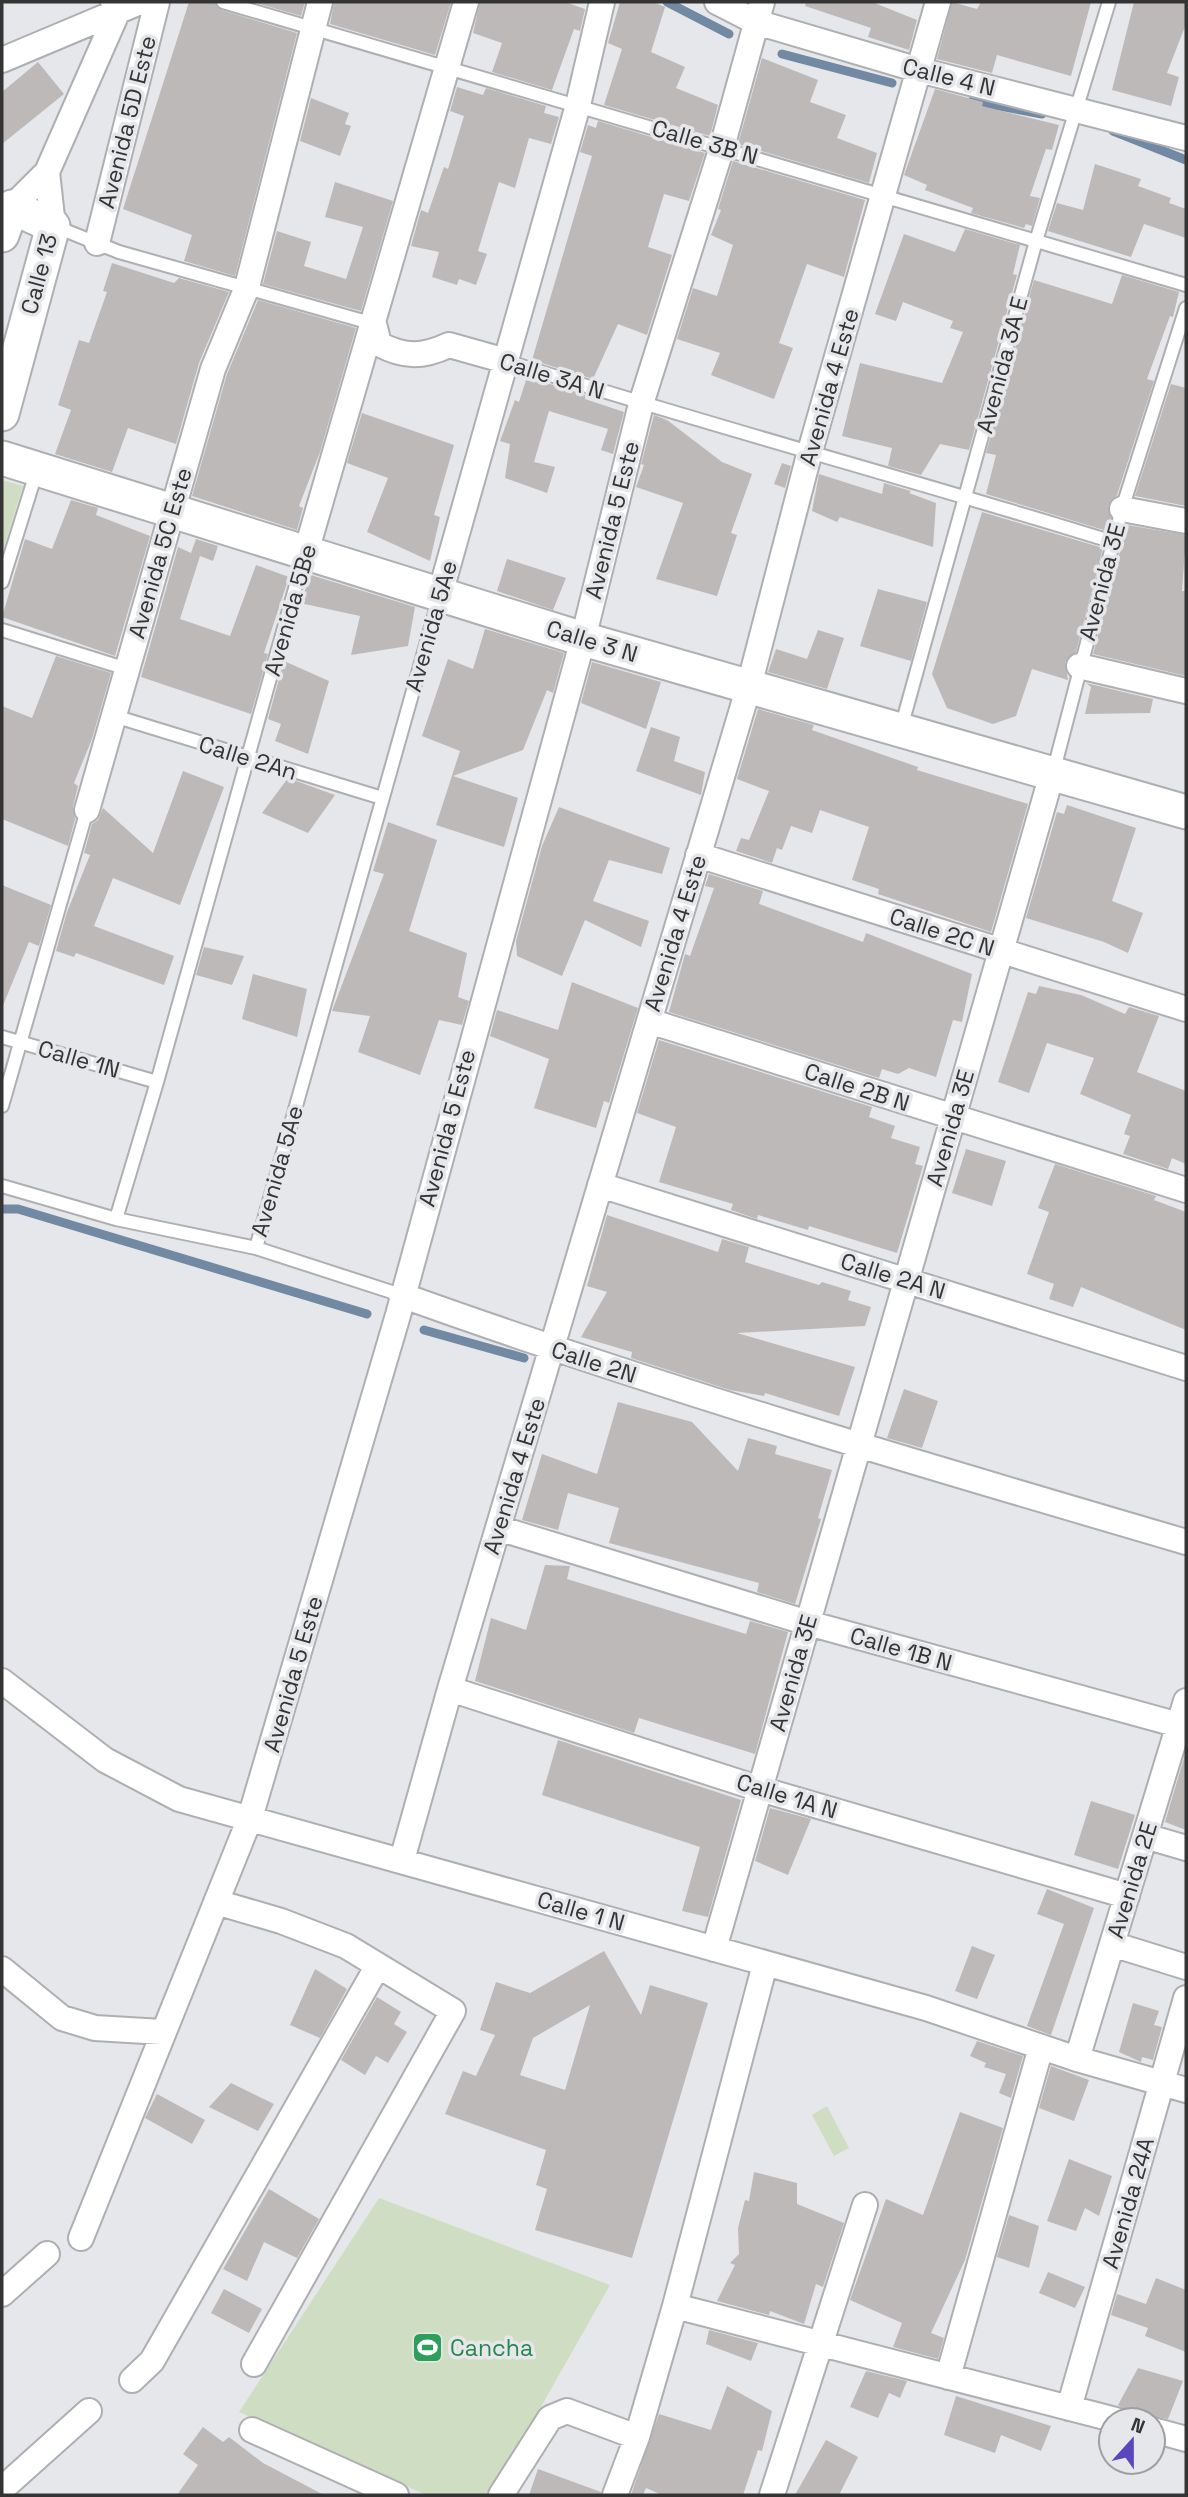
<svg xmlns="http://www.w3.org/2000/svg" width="1188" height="2497" viewBox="0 0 1188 2497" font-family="'Space Grotesk',sans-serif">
	<rect width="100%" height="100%" fill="#e6e7ea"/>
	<path fill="#cfdec2" d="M2,480L23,486L2,553Z
		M827,2106L849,2148L834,2156L812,2115Z
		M379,2198L610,2285L491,2495H426L239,2412Z"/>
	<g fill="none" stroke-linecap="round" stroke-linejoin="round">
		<path stroke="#7289a4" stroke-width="9" d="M667,2L729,34
			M782,54L892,83
			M972,101L1042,114
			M1113,131L1186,160
			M2,1209H18L367,1314
			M424,1330L524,1358"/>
	</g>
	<path fill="#bdb9b9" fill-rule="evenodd" d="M189,2H214L221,10L297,33L235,276L184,261L192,235L123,209Z
		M253,2H305L301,16Z
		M334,2H451L435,55L330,24Z
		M480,2H565L585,9L580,31L574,29L552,90L492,72L502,43L473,33Z
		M620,2H653L665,7L651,52L685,67L676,88L718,105L710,136L604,105L622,49L608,43Z
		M806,2H872L917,20L909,50L868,37L871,28L805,6Z
		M952,2L977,9L981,2H1091L1071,76L997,55L992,73L937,59Z
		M1134,2H1186V24L1167,73L1179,77L1171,106L1112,90Z
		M762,58L818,80L810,102L846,115L837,138L877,153L869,183L738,144Z
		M38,62L64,94L2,144V92Z
		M457,87L483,95L486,88L546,106L544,113L559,117L551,144L529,138L515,188L499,182L478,251L487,254L476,285L459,279L457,285L432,277L439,252L411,246L421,210L428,213L444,167L448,169L464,116L450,111Z
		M935,89L983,102L982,106L1059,125L1052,150L1046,149L1030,196L1040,198L1032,226L1026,224L1024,228L971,213L973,208L925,190L927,185L904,175Z
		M311,98L349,113L345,124L351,126L340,156L300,141Z
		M598,121L705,153L689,201L664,194L648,247L672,255L647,335L618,324L593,379L532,360L592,156L580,152L588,125L596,128Z
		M733,161L865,200L844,277L807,264L779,343L793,348L774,399L711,375L720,353L677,339L693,288L717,296L733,245L711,235L721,210L718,209Z
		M1095,164L1141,179L1138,186L1171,198L1169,203L1186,209V238L1144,224L1131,257L1048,231L1057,203L1083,210Z
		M335,182L393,201L361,311L263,284L277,231L311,242L304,266L346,279L363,227L325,217Z
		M965,229L1020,245L1013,274L1017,275L969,450L940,444L921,475L888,466L892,448L842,436L860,363L942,383L963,332L950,328L953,321L903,302L896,321L875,314L904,234L955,252Z
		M112,263L174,283L179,278L229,292L199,363L176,444L128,428L112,472L55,454L71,410L58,405L79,340L89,343L107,292L103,291Z
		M1122,275L1179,292L1173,317L1170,316L1147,379L1154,381L1117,495L1108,506L1111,518L1107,531L986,494L996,455L986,453L1034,280L1112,304Z
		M258,300L356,328L320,452L299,506L303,508L297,530L192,496L227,374Z
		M527,377L586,395L585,399L624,412L613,454L601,450L608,429L549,411L534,462L555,467L547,493L505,478L510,444L500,441L515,400L519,402Z
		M1171,384L1186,388V506L1135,496Z
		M362,413L454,445L434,515L440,517L430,561L367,532L388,478L347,463Z
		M654,415L667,420L722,462L752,474L731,533L737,535L717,596L656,579L683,503L636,487L644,465L641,464Z
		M782,463L791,466L785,488L774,484Z
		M819,474L882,494L884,483L911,491L909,493L936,503L933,547L840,517L837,522L812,511Z
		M71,500L98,508L96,515L150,536L115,656L2,617L25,539L52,549Z
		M982,512L1103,548L1076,652L1065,662L1068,680L1032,669L1016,716L993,724L947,708L932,674Z
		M1127,525L1186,535L1182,591H1186V676L1093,654Z
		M196,539L218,546L213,561L200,556L180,619L230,636L256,565L289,577L264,653L268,654L251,714L141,677L178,547L191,553Z
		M507,559L566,578L553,610L497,591Z
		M311,575L415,607L408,646L351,655L360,616L300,603Z
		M878,589L927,602L911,661L860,646Z
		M485,629L564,653L553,693L547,690L523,750L453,776L518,798L504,847L436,825L460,751L422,736L448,659L473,669Z
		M818,630L844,638L827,689L768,672L776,649L807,659Z
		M56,656L111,673L92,739L74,783L78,786L73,807L75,819L68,846L2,819V706L32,718Z
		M284,661L329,681L308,754L275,741L281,724L268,719Z
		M592,662L661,682L646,729L581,703Z
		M1086,683L1153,699L1150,713L1085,714L1091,687Z
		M758,709L814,725L812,730L918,767L917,770L1028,804L991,932L878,894L879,889L852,880L869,827L820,810L812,833L791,826L782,850L777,848L772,863L736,851L741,838L749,840L769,791L737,779Z
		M651,727L680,737L674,761L705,772L701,795L636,771Z
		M183,771L224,787L180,905L113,878L94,926L174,956L164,985L76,953L74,957L56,951L67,912L90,855L84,853L92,824L98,820L103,808L153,853Z
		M288,778L335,795L308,833L262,813Z
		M1067,805L1136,828L1112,901L1143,913L1128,953L1104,942L1026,918L1057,812L1064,814Z
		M559,807L670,848L662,874L609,860L593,901L649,921L641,947L585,920L562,976L517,956L516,941L542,846Z
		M388,822L437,840L409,931L467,953L458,997L469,1001L462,1025L439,1020L420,1075L358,1052L370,1016L332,1011L384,874L373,871Z
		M709,874L763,891L759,904L863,942L866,933L972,974L962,1022L953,1020L936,1077L909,1068L898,1074L882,1069L879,1078L669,1012L685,954L690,956L714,888L705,886Z
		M2,885L51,905L39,946L29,942L2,1008Z
		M204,947L244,956L232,985L196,975Z
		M253,974L307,989L297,1037L242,1019Z
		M572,982L638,1008L609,1103L604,1101L596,1128L534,1108L549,1059L490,1036L497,1010L558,1030Z
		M1039,986L1081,995L1125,1014L1129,1007L1159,1016L1137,1072L1186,1091V1164L1172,1158L1168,1169L1123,1154L1130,1136L1124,1134L1131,1115L1080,1094L1094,1058L1047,1043L1029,1093L998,1082L1028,992L1036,994Z
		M659,1040L872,1107L869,1117L895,1126L891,1138L920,1147L915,1164L923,1166L897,1253L809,1226L808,1230L758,1215L757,1219L731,1210L733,1204L659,1182L676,1127L637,1113Z
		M966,1149L1006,1161L992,1206L952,1193Z
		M1055,1164L1156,1196L1154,1200L1186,1212V1330L1081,1287L1073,1307L1049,1299L1054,1284L1027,1274L1049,1212L1038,1208Z
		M607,1215L718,1252L722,1239L749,1247L745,1262L819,1285L822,1282L851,1291L848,1300L871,1307L865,1326L737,1333L855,1367L839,1416L765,1393L764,1396L730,1390L631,1358L632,1352L581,1337L607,1292L587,1286Z
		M904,1389L938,1401L922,1448L887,1438Z
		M618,1402L692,1422L738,1471L748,1438L777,1446L775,1454L832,1470L818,1518L821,1519L795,1604L757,1592L759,1583L609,1543L619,1508L568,1493L558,1530L522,1520L542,1454L597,1474Z
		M545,1565L570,1566L567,1579L746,1634L750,1621L788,1632L755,1754L639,1718L634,1733L475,1681L491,1618L526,1630Z
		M558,1740L741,1800L708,1917L682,1911L700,1847L542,1795Z
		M1186,1751V1830L1165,1822Z
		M1091,1801L1135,1815L1118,1869L1074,1855Z
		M770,1808L811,1819L788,1875L755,1861Z
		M1047,1889L1094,1908L1051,2035L1027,2026L1064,1924L1037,1914Z
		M972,1946L995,1955L977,1999L955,1991Z
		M604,1951L641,2015L650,1985L708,2003L632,2258L535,2230L547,2189L536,2185L546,2150L445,2114L463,2071L476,2076L495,2035L480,2030L496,1982L530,1993ZM590,2005L565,2090L520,2075L533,2038Z
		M315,1969L347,1989L320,2038L290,2025Z
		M377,1997L401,2012L394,2024L407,2032L388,2063L376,2056L365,2075L341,2060Z
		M1133,2003L1159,2011L1154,2025L1162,2027L1153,2060L1142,2057L1141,2062L1119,2052Z
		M977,2041L1023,2056L1011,2098L999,2093L1006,2074L984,2067L986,2063L970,2056Z
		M1051,2066L1089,2080L1074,2121L1039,2108Z
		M231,2083L274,2104L258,2131L209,2107Z
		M157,2094L205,2120L192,2144L145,2118Z
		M960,2112L1003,2128L965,2260L931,2333L944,2338L938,2359L893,2347L902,2323L850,2300L886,2199L923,2215Z
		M1069,2159L1112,2176L1099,2216L1085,2208L1076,2231L1047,2221Z
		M754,2172L797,2183V2204L844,2223L823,2287L816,2284L804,2324L770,2311L769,2315L717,2301L735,2265L730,2263L739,2254L738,2228L745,2200L749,2201Z
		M269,2189L319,2219L297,2258L264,2242L247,2281L223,2269Z
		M1009,2215L1039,2226L1029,2268L997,2257Z
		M1048,2272L1085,2287L1075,2308L1039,2293Z
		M1156,2278L1186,2290V2352L1145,2336L1148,2328L1111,2315L1117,2294L1146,2304Z
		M224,2289L262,2309L249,2333L211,2313Z
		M709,2330L758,2343L751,2361L706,2344Z
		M1138,2368L1183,2381L1168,2419L1150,2416L1140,2420L1118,2405Z
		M866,2371L907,2381L900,2398L889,2393L878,2418L850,2407Z
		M727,2386L772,2411L762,2451L758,2450L743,2495H662L646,2488L643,2495H631L659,2414L711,2430Z
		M956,2396L1051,2426L1041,2451L1001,2435L995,2453L944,2435Z
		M203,2427L223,2442L229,2437L263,2463L324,2495H177L198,2465L183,2454Z
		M826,2440L858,2457L839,2495H795Z
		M538,2469L601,2492L600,2495H529Z"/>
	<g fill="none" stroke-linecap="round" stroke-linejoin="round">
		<defs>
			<path id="lane" d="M223,2L1186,285
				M54,226L119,252L374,324
				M506,361C707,425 911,479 1113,542
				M2,582L37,470
				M2,630L127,669
				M114,716L382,798
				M901,728L1036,241L1109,2
				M1053,773L1122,509L1186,308
				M2,1037L157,1082
				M2,1106L87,810
				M2,1186L116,1219L256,1248L401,1295
				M116,1219L157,1082L305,553
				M256,1248L440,595"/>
			<path id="street" d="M717,2L756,22L919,70L1186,138
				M2,60L140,2
				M47,172L53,226
				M12,207L47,172L117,13L113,2
				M97,243L157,2
				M374,324L379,344C405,358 423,357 449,345L506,361
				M1122,509L1186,521
				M306,552L466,2
				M440,594L578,105L602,2
				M1079,666L1186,691
				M87,810L213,369L247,287L320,2
				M698,855L1186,1009
				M649,1021L1186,1190
				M600,1185L1186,1368
				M401,1295C660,1388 923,1465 1186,1542
				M498,1528L808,1623L1186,1727
				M2,1681L105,1760L179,1799L926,2008L1077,2059L1186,2090
				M450,1689L760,1789L1127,1896
				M1145,1836L1186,1848
				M402,1860L450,1689L749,686L809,455L938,2
				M216,1902L281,1921L346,1946L453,2011L254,2364
				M1112,1944L1186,1967
				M714,1949L1052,774
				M2,1969L62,2018L95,2028L162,2032
				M1077,2059L1186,1701
				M81,2238L250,1818L398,1315L583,639L641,404L722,147L762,2
				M2,2294L47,2254
				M675,2306L1116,2420
				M948,2377L1041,2047
				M132,2380L152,2361L377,1967
				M1069,2408L1186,1998
				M252,2430L396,2495
				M1153,2430L1186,2439
				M2,2489L89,2411
				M501,2495L550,2418L567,2411L637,2437
				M615,2495L637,2437L675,2306L765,1964
				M772,2495L865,2205"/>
			<path id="secondary" d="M2,235L12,207
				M2,414L53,226L12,207
				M2,458L583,639L1186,812"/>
		</defs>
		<use href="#lane" stroke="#aeafb2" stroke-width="16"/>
		<use href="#street" stroke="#aeafb2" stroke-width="28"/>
		<use href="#secondary" stroke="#aeafb2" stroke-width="37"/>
		<use href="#lane" stroke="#fff" stroke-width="12"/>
		<use href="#street" stroke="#fff" stroke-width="24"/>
		<use href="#secondary" stroke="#fff" stroke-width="33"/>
	</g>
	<defs>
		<symbol id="stadium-square" viewBox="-11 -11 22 22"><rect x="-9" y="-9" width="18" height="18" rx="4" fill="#2e9e5b" stroke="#e6e7ea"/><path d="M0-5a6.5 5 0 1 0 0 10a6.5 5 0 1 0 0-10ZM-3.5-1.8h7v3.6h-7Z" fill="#fff"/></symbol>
	</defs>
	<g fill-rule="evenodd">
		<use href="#stadium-square" x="410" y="2330" width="35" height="35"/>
	</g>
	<g text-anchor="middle" stroke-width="7" stroke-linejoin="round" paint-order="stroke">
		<g font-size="23" fill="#343435" stroke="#e6e7ea">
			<text transform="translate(949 77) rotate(14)" y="8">Calle 4 N</text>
			<text transform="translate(127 122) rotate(-76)" y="8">Avenida 5D Este</text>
			<text transform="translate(705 142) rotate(16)" y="8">Calle 3B N</text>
			<text transform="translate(39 274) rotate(-75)" y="8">Calle 13</text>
			<text transform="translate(1002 365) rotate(-75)" y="8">Avenida 3A E</text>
			<text transform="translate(552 376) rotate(17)" y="8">Calle 3A N</text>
			<text transform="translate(829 387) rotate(-74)" y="8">Avenida 4 Este</text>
			<text transform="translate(612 520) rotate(-76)" y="8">Avenida 5 Este</text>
			<text transform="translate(160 553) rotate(-74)" y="8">Avenida 5C Este</text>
			<text transform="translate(1102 582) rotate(-75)" y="8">Avenida 3E</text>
			<text transform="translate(290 610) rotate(-74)" y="8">Avenida 5Be</text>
			<text transform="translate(431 626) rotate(-74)" y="8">Avenida 5Ae</text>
			<text transform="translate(592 641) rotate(17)" y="8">Calle 3 N</text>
			<text transform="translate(248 758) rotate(17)" y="8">Calle 2An</text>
			<text transform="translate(942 932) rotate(18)" y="8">Calle 2C N</text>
			<text transform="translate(675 933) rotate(-73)" y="8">Avenida 4 Este</text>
			<text transform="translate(79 1059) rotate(16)" y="8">Calle 1N</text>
			<text transform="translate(857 1087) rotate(18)" y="8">Calle 2B N</text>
			<text transform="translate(447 1128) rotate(-75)" y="8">Avenida 5 Este</text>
			<text transform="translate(950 1128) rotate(-74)" y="8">Avenida 3E</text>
			<text transform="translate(277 1171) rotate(-74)" y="8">Avenida 5Ae</text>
			<text transform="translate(893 1276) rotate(17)" y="8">Calle 2A N</text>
			<text transform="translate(594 1362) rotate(18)" y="8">Calle 2N</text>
			<text transform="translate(514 1476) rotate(-73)" y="8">Avenida 4 Este</text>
			<text transform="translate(901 1649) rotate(16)" y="8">Calle 1B N</text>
			<text transform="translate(793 1673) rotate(-74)" y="8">Avenida 3E</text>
			<text transform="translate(293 1674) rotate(-74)" y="8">Avenida 5 Este</text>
			<text transform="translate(787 1796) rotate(17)" y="8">Calle 1A N</text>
			<text transform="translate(1132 1880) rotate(-73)" y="8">Avenida 2E</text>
			<text transform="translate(581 1911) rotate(16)" y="8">Calle 1 N</text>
			<text transform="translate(1128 2203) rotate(-74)" y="8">Avenida 24A</text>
		</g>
		<g font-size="23" fill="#27864d" stroke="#e6e7ea" text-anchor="start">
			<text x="450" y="2356">Cancha</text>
		</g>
	</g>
	<rect width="1188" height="2497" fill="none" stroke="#343435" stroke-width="7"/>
	<g transform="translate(1132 2441) rotate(21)"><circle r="33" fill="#e6e7ea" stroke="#9f9fa2" stroke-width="2"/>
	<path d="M0-5L12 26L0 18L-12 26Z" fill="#5a46be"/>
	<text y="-10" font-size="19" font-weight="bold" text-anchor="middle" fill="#343435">N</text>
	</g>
</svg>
